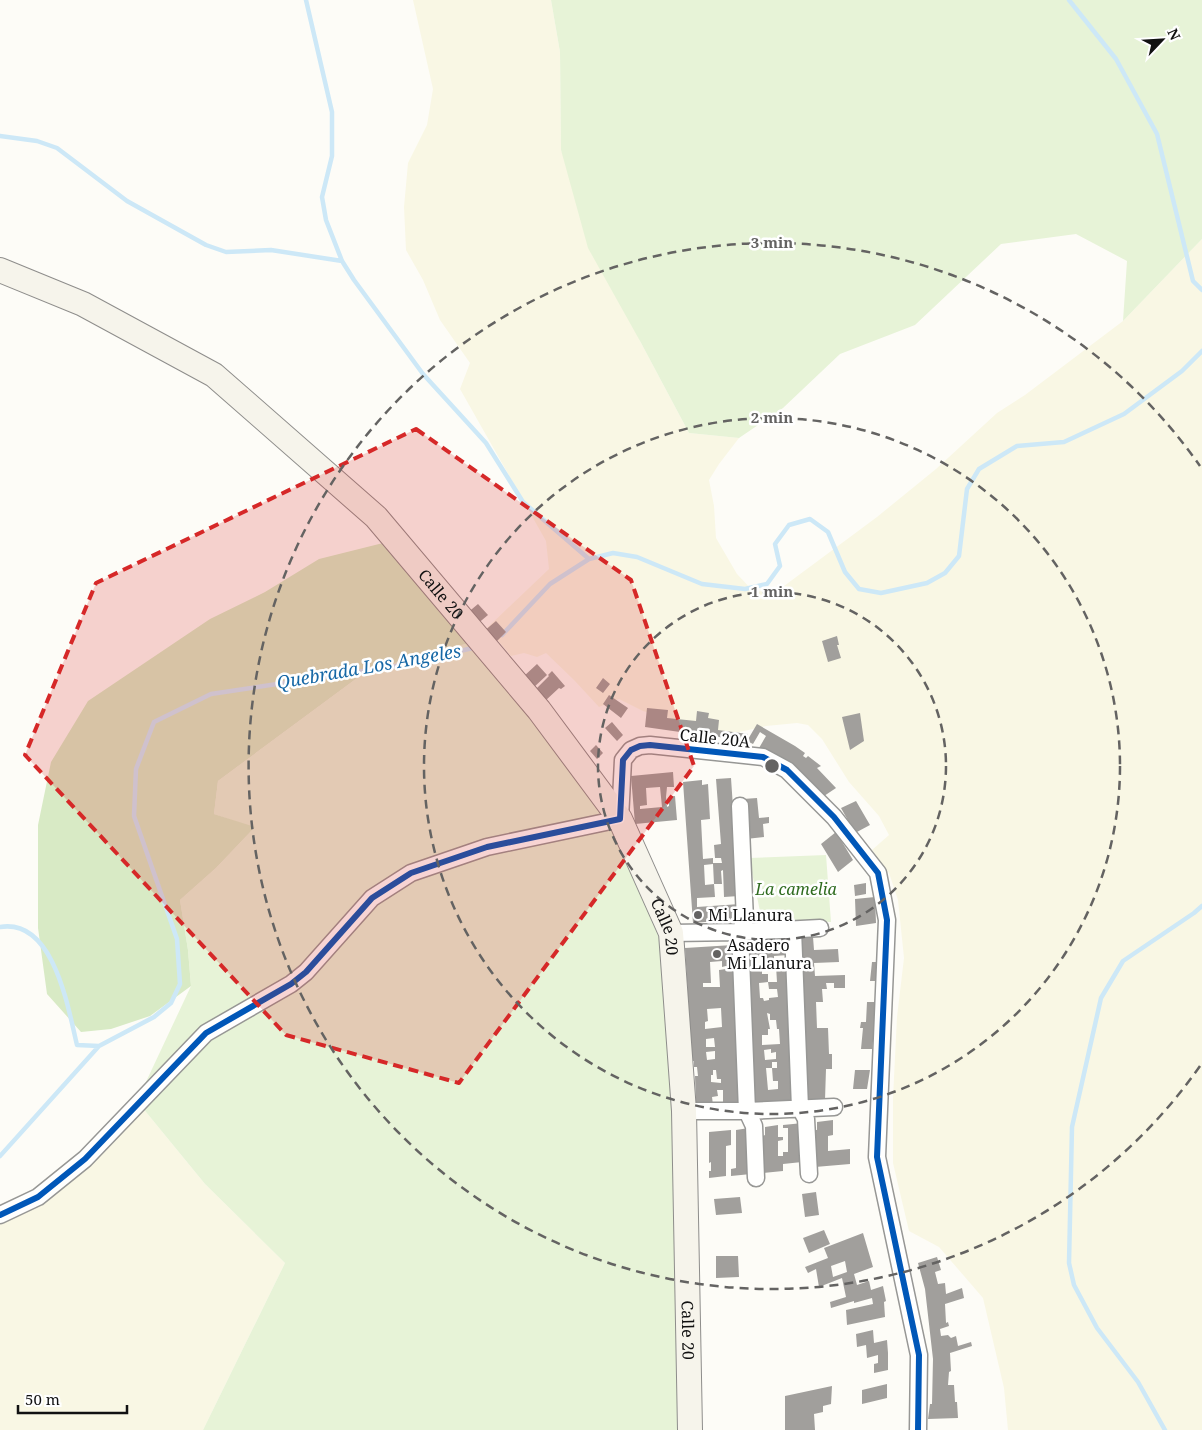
<svg xmlns="http://www.w3.org/2000/svg" width="1202" height="1430" viewBox="0 0 1202 1430" font-family="'Noto Serif',serif">
	<rect width="100%" height="100%" fill="#fdfcf7"/>
	<path fill="#f9f7e4" d="M413,0H551L560,52L561,150L640,341L689,433L739,438L719,464L709,480L714,506L716,538L737,574L754,592L780,589L877,517L936,469L997,413L1025,395L1123,321L1202,239V1430H1008L1004,1388L983,1298L939,1247L909,1231L893,1163V1098L897,1017L904,958L898,900L889,873L872,850L889,835L879,816L849,782L822,739L808,725L797,723L766,726L726,735L643,711L619,699L599,707L574,680L546,653L537,657L524,653L511,656L487,628L549,569L546,541L460,389L470,363L440,320L423,280L406,250L404,207L408,163L427,125L433,89Z
		M137,1101L205,1184L285,1263L203,1430H0V1219L24,1207Z"/>
	<path fill="#e7f3d7" d="M551,0H1202V239L1123,321L1127,261L1076,234L1001,244L915,325L840,354L783,408L739,438L689,433L640,341L588,248L561,150L560,52Z
		M473,642L606,811L674,961L693,1430H203L285,1263L205,1184L137,1101L191,986L188,950L180,900L216,868L254,828L214,814L218,781L368,670Z
		M826,855L831,922L762,921L749,858Z"/>
	<path fill="#d8eac5" d="M383,543L473,642L368,670L218,781L214,814L255,827L216,868L180,900L188,950L191,986L150,1016L111,1029L81,1032L47,994L38,928V825L51,762L88,701L210,619L265,592L319,559Z"/>
	<g fill="none" stroke-linecap="round" stroke-linejoin="round">
		<path stroke="#cde8f7" stroke-width="4.5" d="M306,0L332,112V156L322,197L326,220L342,261L354,280L423,374L486,443L523,502L589,559
			M1069,0L1116,59L1157,134L1193,281L1202,290
			M0,136L37,141L57,148L127,201L206,245L226,252L271,250L342,261
			M502,635L550,584L589,559L613,553L637,557L702,584L745,589L767,584L780,566L775,544L789,525L810,519L828,532L845,572L859,589L881,593L927,583L945,573L959,556L967,489L979,469L1017,446L1064,442L1124,414L1182,371L1202,351
			M0,927C54,918 68,1008 77,1045L99,1046L154,1017L171,1003L180,984L177,939L134,816L136,769L154,722L211,694L396,666L477,647
			M0,1156L99,1046
			M1165,1430L1138,1382L1097,1328L1074,1285L1069,1263L1072,1127L1101,998L1123,961L1194,913L1202,906"/>
	</g>
	<path fill="#a19f9c" fill-rule="evenodd" d="M478,604L488,615L476,625L466,614Z
		M496,621L506,632L494,644L483,632Z
		M837,636L839,645H837L841,658L828,662L822,641Z
		M537,664L547,675L533,688L523,677Z
		M552,671L565,686L561,689L559,688L545,701L535,690L549,676L548,675Z
		M603,678L610,684L603,693L596,688Z
		M609,695L628,708L621,718L603,704Z
		M647,708L668,710L667,718L696,721L697,711L709,713L708,718L719,720L718,730L748,734L747,741L705,735L706,734L695,732L694,734L645,727Z
		M860,713L864,741L850,750L842,717Z
		M612,722L623,735L617,741L605,728Z
		M757,724L795,746L805,753L803,756L806,758L808,756L821,766L817,768L836,788L821,798L782,760L759,748L766,736L760,732L753,744L747,741Z
		M596,745L603,753L597,759L590,751Z
		M673,772L674,787H667L666,797L667,807L669,806V797L675,796L677,820L635,824L631,776ZM660,787L662,807L640,809V806L647,805L646,788Z
		M731,778L739,896L724,897L723,870L721,871L722,884H714L713,864L704,865L705,885L714,884L715,897L697,898V907L740,904L741,919L693,923L683,782L702,780V785L708,784L710,819L701,820L703,859L713,858V863H722L721,858H715L714,845L721,844L716,779Z
		M757,798L759,818L769,817V823L763,824L764,837L746,839L743,799Z
		M856,801L870,825L855,833L841,808Z
		M836,832L853,860L838,872L821,844Z
		M866,883V894L855,896L854,885Z
		M875,897L876,923L856,926L855,899Z
		M813,937L814,950L838,949L839,962L814,963L815,976L845,975V988H834V983H826L827,989H822L823,1002H816L817,1028H828L829,1054H832V1069H826L825,1100L806,1101L798,938Z
		M788,942V955L774,956V966H768L767,961H761V958H754L755,967H762V974H768V982L759,983L760,998H763L764,1001L769,1000V998L778,997L777,989H769L768,982H777L776,966H788L796,1104L752,1106L745,943ZM767,1013L770,1014V1020H776L777,1029H779L780,1044L762,1045V1035H768V1029H770ZM771,1049V1053L776,1052V1059L765,1060L764,1050ZM772,1062H777V1068H772L773,1081H778V1089L768,1090L766,1068H772Z
		M733,945L740,1104L723,1105V1090H717L718,1096L712,1097L713,1105L696,1106L695,1076H698L697,1067H694V1061H692L685,948ZM722,961V967L726,966V969L719,970L720,987H703V983H711L710,962ZM721,1008L722,1027L705,1029V1022L708,1021L707,1009ZM714,1038L715,1047H706V1039ZM715,1051V1059L707,1060L706,1052ZM713,1070H716L717,1079H721V1083L711,1082V1075H713Z
		M872,962H877L880,981H870Z
		M867,1002H878L872,1049H861L863,1028H860L861,1022H866Z
		M855,1070H870L867,1089H853Z
		M833,1120V1135L828,1136V1151L850,1149V1164L815,1167V1130H817V1122Z
		M803,1123L802,1162L783,1164V1171L763,1173V1136L765,1135V1127L778,1125V1137H783V1140L778,1141V1156H783V1152H788V1128H783V1125Z
		M749,1128L751,1174L731,1176V1169L736,1168V1130Z
		M731,1130V1145L726,1146V1176L709,1178V1171H711V1162L709,1163V1132Z
		M816,1192L819,1215L805,1217L802,1194Z
		M740,1197L742,1213L716,1215L714,1199Z
		M824,1230L830,1244L809,1253L803,1238Z
		M863,1233L873,1267L854,1274L857,1285L869,1281L871,1290L883,1286L886,1301L884,1302L885,1317L847,1325L846,1310L873,1304L872,1298L854,1303V1301L831,1308L830,1302L846,1297L842,1278L819,1287L816,1269L808,1273L805,1267L828,1258L824,1248ZM845,1261L847,1272L833,1277L831,1266Z
		M716,1256H738L739,1277L716,1278Z
		M937,1257L941,1270L935,1272L938,1284L945,1283L946,1294L962,1288L964,1298L945,1304L946,1323L948,1322L949,1326L940,1329L941,1336L948,1335L951,1338L956,1336L958,1346L971,1342L972,1346L950,1353L951,1371L949,1372L948,1385H954L955,1402H957L958,1418L928,1419L930,1404H932L933,1359L925,1289L918,1263Z
		M873,1330L874,1343L887,1340L888,1353V1370L874,1373V1364L878,1363V1355L867,1358L866,1345L857,1347L856,1334Z
		M887,1384V1398L862,1404V1390Z
		M832,1386L831,1404L823,1406V1412L814,1414L815,1430H785V1396Z"/>
	<g fill="none" stroke-linecap="round" stroke-linejoin="round">
		<defs>
			<path id="street" d="M740,806L745,920L740,932L747,1111L754,1126L756,1178
				M793,930L800,1108L806,1119L809,1174
				M671,933L740,932L820,928
				M684,1111H747L834,1107
				M0,1215L38,1197L85,1159L206,1033L291,984L306,972L372,898L411,873L487,847L620,819L623,760L631,750L640,746L650,745L763,757L787,770L834,817L878,873L887,920L877,1157L919,1355L918,1430"/>
			<g id="secondary">
				<path id="s1" d="M0,270L83,304L214,375L376,517L539,710L620,819L671,933L684,1111L690,1430"/>
			</g>
		</defs>
		<use href="#street" stroke="#979795" stroke-width="19"/>
		<use href="#secondary" stroke="#8e8d8b" stroke-width="26"/>
		<use href="#street" stroke="#fffffe" stroke-width="16"/>
		<use href="#secondary" stroke="#f6f4eb" stroke-width="24"/>
		<defs>
			<path id="cycleway" d="M0,1215L38,1197L85,1159L206,1033L291,984L306,972L372,898L411,873L487,847L620,819L623,760L631,750L640,746L650,745L763,757L787,770L834,817L878,873L887,920L877,1157L919,1355L918,1430"/>
		</defs>
		<use href="#cycleway" stroke="#fff" stroke-width="9"/>
		<use href="#cycleway" stroke="#0057b8" stroke-width="6"/>
	</g>
	<path fill="#d62828" fill-opacity="0.2" stroke="#d62828" stroke-width="4" stroke-dasharray="10 6" stroke-linejoin="round" d="M416,429L631,580L694,766L459,1083L286,1035L25,755L96,583Z"/>
	<g fill="none" stroke="#646362" stroke-width="2.5" stroke-dasharray="9 6">
		<circle cx="772" cy="766" r="174"/>
		<circle cx="772" cy="766" r="348"/>
		<path d="M1200 1066A523 523 0 1 1 1200 466"/>
	</g>
	<g fill="#646362" stroke="#fff" stroke-width="2">
		<circle cx="698" cy="915" r="5"/>
		<circle cx="717" cy="954" r="5"/>
	</g>
	<g text-anchor="middle" stroke-width="5" stroke-linejoin="round" paint-order="stroke">
		<g font-size="16" fill="#111" stroke="#fff">
			<text dy="6" stroke="none"><textPath href="#s1" startOffset="555">Calle 20</textPath></text>
			<text transform="translate(715 738) rotate(6)" y="6">Calle 20A</text>
			<text dy="6" stroke="none"><textPath href="#s1" startOffset="960">Calle 20</textPath></text>
			<text dy="6" stroke="none"><textPath href="#s1" startOffset="1365">Calle 20</textPath></text>
		</g>
		<g font-size="16" font-style="italic" fill="#2f6b1f" stroke="#fff">
			<text x="796" y="895">La camelia</text>
		</g>
		<g font-size="16" fill="#111" stroke="#fff" text-anchor="start">
			<text x="708" y="921">Mi Llanura</text>
			<text x="727" y="951">Asadero<tspan x="727" dy="18">Mi Llanura</tspan></text>
		</g>
		<g font-size="18" font-style="italic" fill="#1768a6" stroke="#fff">
			<text transform="translate(369 667) rotate(-10)" y="6">Quebrada Los Angeles</text>
		</g>
	</g>
	<circle cx="772" cy="766" r="8" fill="#646362" stroke="#fff" stroke-width="2.5"/>
	<g font-size="15" text-anchor="middle" font-weight="bold" fill="#646362" stroke="#fff" stroke-width="5" stroke-linejoin="round" paint-order="stroke">
		<text x="772" y="248">3 min</text>
		<text x="772" y="423">2 min</text>
		<text x="772" y="597">1 min</text>
	</g>
	<g transform="translate(1162 40) rotate(65)" stroke="#ffffff" stroke-width="4" paint-order="stroke">
	<path d="M0-4L9 19L0 12L-9 19Z" fill="#111111"/>
	<text y="-8" font-size="14" font-weight="bold" text-anchor="middle" fill="#111111">N</text>
	</g>
	<path d="M18 1405v8h109v-8" fill="none" stroke="#111111" stroke-width="2.5"/>
	<text x="25" y="1405" font-size="15" fill="#111111" stroke="#ffffff" stroke-width="4" paint-order="stroke">50 m</text>
</svg>
